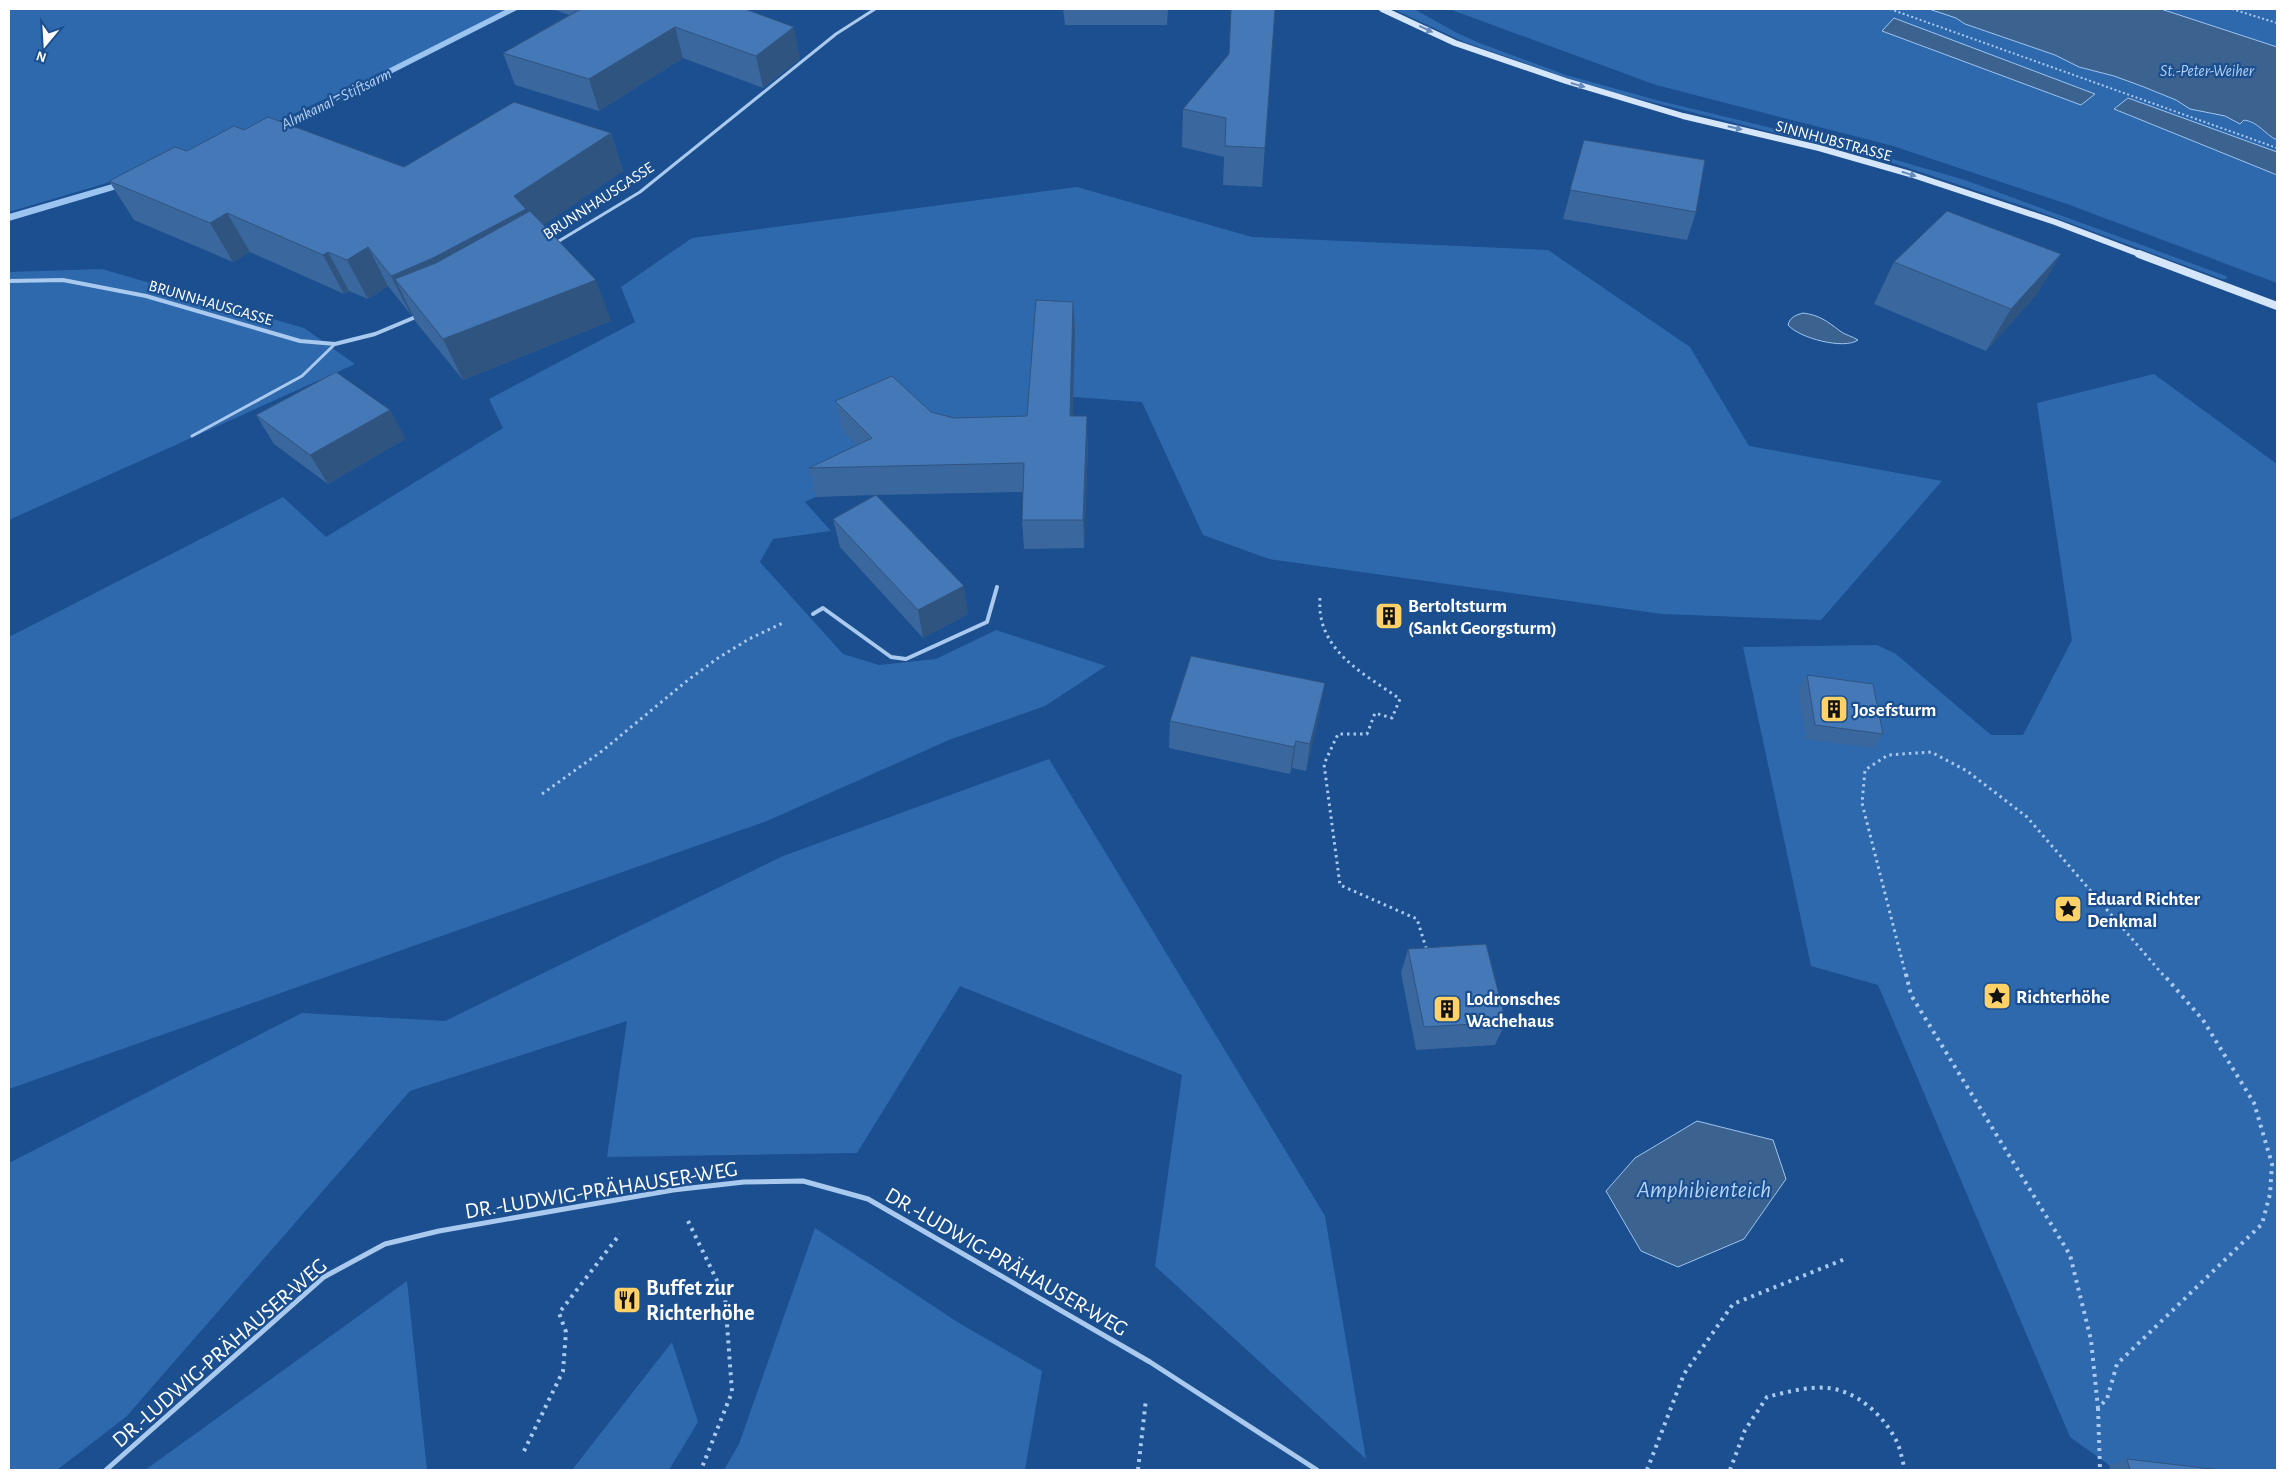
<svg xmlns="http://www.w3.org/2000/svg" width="2286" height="1479" viewBox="0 0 2286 1479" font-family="'Alegreya Sans',sans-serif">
	<rect width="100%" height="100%" fill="#1b4f8f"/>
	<path fill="#2e69ad" d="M9,9H508L400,63L218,150L9,212Z
		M1393,9H1414L1457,33L1482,44L1566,75L1660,101L1858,149L1965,180L2226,276L2227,279H2222L2029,208L1887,161L1596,88L1464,42Z
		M1449,9H2277V283L2067,204L1893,146L1656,85Z
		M1077,187L1252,237L1548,250L1690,347L1749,446L1942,481L1821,620L1662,614L1269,559L1203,535L1142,402L1073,397H1033L1029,445L878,467L805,502L831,531L773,539L760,562L843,654L879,665L936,659L996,630L1106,666L1045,706L949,740L767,821L9,1089V637L283,497L326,537L503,428L489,399L635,322L621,287L692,238Z
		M102,269L304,328L355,364L9,520V272Z
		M2154,374L2277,464V1470H2154L2109,1465L2070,1437L1878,985L1811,966L1743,647L1877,645L1896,654L1991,735H2023L2072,640L2037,403Z
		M1049,759L1325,1216L1366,1459L1155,1266L1182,1075L960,986L857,1153L607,1157L627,1021L410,1091L126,1417L57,1470H9V1163L302,1013L445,1021L783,856Z
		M815,1228L959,1323L1042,1371L1025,1470H724L739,1444Z
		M407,1281L427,1470H145Z
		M672,1342L698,1422L669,1470H572Z"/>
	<path fill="#3c6290" stroke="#9cc4f0" d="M1929,9H2161L2277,47V140C2264,134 2259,122 2244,120L2240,124L2225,116L2190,109L2176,100L2144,87L2114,76L2079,67L2055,55L1965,24L1956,18Z
		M1894,18L2095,94L2081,105L1882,31Z
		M2128,98L2277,152V175L2114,109Z
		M1803,313C1819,315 1827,321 1840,331C1845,335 1852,336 1858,340C1844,350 1799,338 1788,325C1790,317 1796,315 1803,313Z
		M1697,1121L1773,1140L1786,1179L1744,1239L1678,1267L1641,1251L1606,1191L1635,1158Z"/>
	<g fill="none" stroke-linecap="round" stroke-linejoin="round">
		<path fill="#9cc4f0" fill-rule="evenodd" d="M507,9H519L270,135H262L261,133Z
			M133,178L139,181L137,183L9,221V214Z"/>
		<path stroke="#a9c9ee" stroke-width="2" stroke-dasharray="2 2.5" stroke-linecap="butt" d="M1890,9L2277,148
			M2232,9L2277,23"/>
		<path stroke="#a9c9ee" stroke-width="3" stroke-dasharray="2.5 4" stroke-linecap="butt" d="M1320,598C1316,650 1363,673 1400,699L1392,718L1375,713L1367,734H1338L1324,764L1340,885L1417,919L1427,951
			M542,794L602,751L688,680L718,658L749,639L783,623
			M1906,976L1862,803L1865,770L1888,755L1931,752L1967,771L2027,817L2164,976"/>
		<path stroke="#a9c9ee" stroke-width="4" stroke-dasharray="3 5" stroke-linecap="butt" d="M1906,974L1911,995L2070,1255L2091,1340L2098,1408L2107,1399L2117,1364L2262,1224L2270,1194L2272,1164L2254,1103L2203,1020L2163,974
			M688,1221L725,1297L732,1392L701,1470
			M2098,1408L2100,1470
			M524,1451L563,1371L566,1332L559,1313L620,1234
			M1138,1470L1146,1399
			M1647,1470L1684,1374L1733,1304L1845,1259
			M1730,1470L1745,1430L1767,1397C1787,1392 1808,1386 1828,1388C1857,1391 1883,1415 1896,1440C1901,1450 1902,1460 1905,1470"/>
		<path stroke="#a9c9ee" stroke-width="3" d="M192,436L302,376L335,344"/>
		<path stroke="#a9c9ee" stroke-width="4" d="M813,614L823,608L891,657L906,659L987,622L997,587"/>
		<path stroke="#a9c9ee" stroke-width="5" d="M106,1470L324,1277L385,1244L439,1231L673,1190L744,1182L803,1181L868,1199L1150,1362L1317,1470"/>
		<path stroke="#a9c9ee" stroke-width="3" d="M554,244L640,192L836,34L875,9"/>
		<path stroke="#a9c9ee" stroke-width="4" d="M9,281L63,280L146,296L300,341L335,344L375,334L418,316"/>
		<path stroke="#d6e6fa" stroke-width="6" d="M1382,9L1455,43L1566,81L1683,116L1819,148L1910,174L2055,222L2142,255"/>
		<path stroke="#d6e6fa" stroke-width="8" d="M2139,254L2277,306"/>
	</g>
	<path fill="#3a679d" d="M552,9H745L800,59L763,88L683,58L599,111L515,85L503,53L569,15Z
		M1063,9H1168L1167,25H1065Z
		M1275,9L1262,187L1223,185L1224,157L1182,147L1183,109Z
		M244,130L404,167L611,133L623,171L543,225L611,321L463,380L415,321L412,314L411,315L388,286L368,299L349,291L344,294L250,252L233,262L134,220L109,181Z
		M1584,140L1696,212L1687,240L1563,219Z
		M2061,254L2036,295L1986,351L1874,304L1894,262Z
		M1073,302L1075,331L1072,416L1088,445L1084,548L1024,549L1022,520L1023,492L876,495L968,614L923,638L840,547L833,519L875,495L816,497L809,468L857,445L842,430L835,401L931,412L954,418L1027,416Z
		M390,410L405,439L328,484L274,444L256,415Z
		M1807,675L1883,734L1874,748L1806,739L1798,690Z
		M1320,711L1306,771L1292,768L1290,774L1169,748L1170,721Z
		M1408,949L1506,1022L1495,1045L1416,1050L1401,973Z
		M2127,1459L2221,1470H2110L2109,1465Z"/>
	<path fill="#305480" d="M675,27L683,58L599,111L589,79Z
		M794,27L800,59L763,88L756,56Z
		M611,133L623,171L535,231L395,279L412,314L411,315L391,276Z
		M227,213L250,252L233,262L210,223Z
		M368,247L388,286L368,299L347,260Z
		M328,252L349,291L344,294L323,255Z
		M2061,254L2036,295L1986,351L2011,309Z
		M596,280L611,321L463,380L443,339Z
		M1073,302L1075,331L1072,445L1070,416Z
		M390,410L405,439L328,484L310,455Z
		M1087,416L1088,445L1084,548L1083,520Z
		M964,586L968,614L923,638L918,610Z
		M1325,683L1320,711L1306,771L1310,744Z
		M1296,741L1292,768L1290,774L1294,747Z"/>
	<path fill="#4478b7" stroke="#305480" d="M581,9H745L794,27L756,56L675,27L589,79L503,53Z
		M1231,9H1275L1265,148L1225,146L1226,118L1183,109L1229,54Z
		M514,102L611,133L514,196L526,209L433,258L391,276L368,247L347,260L328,252L323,255L227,213L210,223L109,181L175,147L187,151L234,126L244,130L268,117L404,167Z
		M1584,140L1705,160L1696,212L1570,190Z
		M530,211L596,280L443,339L395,279L436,263Z
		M1947,211L2061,254L2011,309L1894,262Z
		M1036,300L1073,302L1070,416H1087L1083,520H1022L1024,463L809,468L872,438L835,401L892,376L931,412L954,418L1027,416Z
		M336,372L390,410L310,455L256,415Z
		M876,495L964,586L918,610L833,519Z
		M1191,656L1325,683L1310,744L1296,741L1294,747L1170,721Z
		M1807,675L1873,684L1883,734L1815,725Z
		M1486,944L1506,1022L1424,1027L1408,949Z
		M2127,1459L2221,1470H2130Z"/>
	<defs><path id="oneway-solid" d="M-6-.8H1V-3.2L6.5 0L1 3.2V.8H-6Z" transform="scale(1.25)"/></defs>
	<g fill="#668bba">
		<use href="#oneway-solid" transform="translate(1426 29) rotate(25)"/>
		<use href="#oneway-solid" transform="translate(1578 85) rotate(16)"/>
		<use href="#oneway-solid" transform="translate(1735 128) rotate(13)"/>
		<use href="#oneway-solid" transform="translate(1909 174) rotate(17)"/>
	</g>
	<defs>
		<symbol id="building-square" viewBox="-11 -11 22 22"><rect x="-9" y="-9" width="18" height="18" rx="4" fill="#ffd166" stroke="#1b4f8f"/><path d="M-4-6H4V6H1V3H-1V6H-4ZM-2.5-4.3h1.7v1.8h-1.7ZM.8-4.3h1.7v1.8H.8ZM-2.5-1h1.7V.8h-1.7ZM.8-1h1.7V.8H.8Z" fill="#111"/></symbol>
		<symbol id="sight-square" viewBox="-11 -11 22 22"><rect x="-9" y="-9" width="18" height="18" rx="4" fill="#ffd166" stroke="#1b4f8f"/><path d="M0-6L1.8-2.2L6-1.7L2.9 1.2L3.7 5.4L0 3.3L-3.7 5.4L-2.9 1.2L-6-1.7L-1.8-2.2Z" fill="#111"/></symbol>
		<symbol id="restaurant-square" viewBox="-11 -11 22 22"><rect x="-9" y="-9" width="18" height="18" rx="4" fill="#ffd166" stroke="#1b4f8f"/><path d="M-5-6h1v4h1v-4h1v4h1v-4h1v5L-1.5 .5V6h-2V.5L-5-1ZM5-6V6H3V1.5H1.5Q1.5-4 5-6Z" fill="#111"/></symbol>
	</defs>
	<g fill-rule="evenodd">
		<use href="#building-square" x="1373" y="600" width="32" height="32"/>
		<use href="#building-square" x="1818" y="693" width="32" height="32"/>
		<use href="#sight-square" x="2052" y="893" width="32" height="32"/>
		<use href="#sight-square" x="1981" y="980" width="32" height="32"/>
		<use href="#building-square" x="1431" y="993" width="32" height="32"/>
		<use href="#restaurant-square" x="611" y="1284" width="32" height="32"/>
	</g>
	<g text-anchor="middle" stroke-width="4.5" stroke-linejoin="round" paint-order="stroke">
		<g font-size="16" font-style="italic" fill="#b5d3f5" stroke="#1b4f8f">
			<text x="2207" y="76">St.-Peter-Weiher</text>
			<text transform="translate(336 98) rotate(-26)" y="6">Almkanal - Stiftsarm</text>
		</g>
		<g font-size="16" fill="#fff" stroke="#1b4f8f">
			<text transform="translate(1834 140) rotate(15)" y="6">SINNHUBSTRASSE</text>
			<text transform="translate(598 200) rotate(-33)" y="6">BRUNNHAUSGASSE</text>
			<text transform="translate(211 302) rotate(16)" y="6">BRUNNHAUSGASSE</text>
		</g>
		<g font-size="19" font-weight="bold" fill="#fff" stroke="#1b4f8f" text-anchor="start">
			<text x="1408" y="612">Bertoltsturm<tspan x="1408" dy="22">(Sankt Georgsturm)</tspan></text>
			<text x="1853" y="716">Josefsturm</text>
			<text x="2087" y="905">Eduard Richter<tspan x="2087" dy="22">Denkmal</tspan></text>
			<text x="2016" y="1003">Richterhöhe</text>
			<text x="1466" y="1005">Lodronsches<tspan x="1466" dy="22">Wachehaus</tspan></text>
		</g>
		<g font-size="22" fill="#fff" stroke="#1b4f8f">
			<text transform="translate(601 1189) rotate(-9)" y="8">DR.-LUDWIG-PRÄHAUSER-WEG</text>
			<text transform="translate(1007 1261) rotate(30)" y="8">DR.-LUDWIG-PRÄHAUSER-WEG</text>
			<text transform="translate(219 1352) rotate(-41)" y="8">DR.-LUDWIG-PRÄHAUSER-WEG</text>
		</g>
		<g font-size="22" font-weight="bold" fill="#fff" stroke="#1b4f8f" text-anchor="start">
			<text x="646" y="1295">Buffet zur<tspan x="646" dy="25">Richterhöhe</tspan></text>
		</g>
		<g font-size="24" font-style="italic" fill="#b5d3f5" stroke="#1b4f8f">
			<text x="1704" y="1197">Amphibienteich</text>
		</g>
	</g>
	<rect width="2286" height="1479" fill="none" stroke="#ffffff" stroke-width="20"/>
	<g transform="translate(45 45) rotate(198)" stroke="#1b4f8f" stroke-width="4" paint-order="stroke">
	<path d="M0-4L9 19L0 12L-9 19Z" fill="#ffffff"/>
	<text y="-8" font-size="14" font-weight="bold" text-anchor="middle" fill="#ffffff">N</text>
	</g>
</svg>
